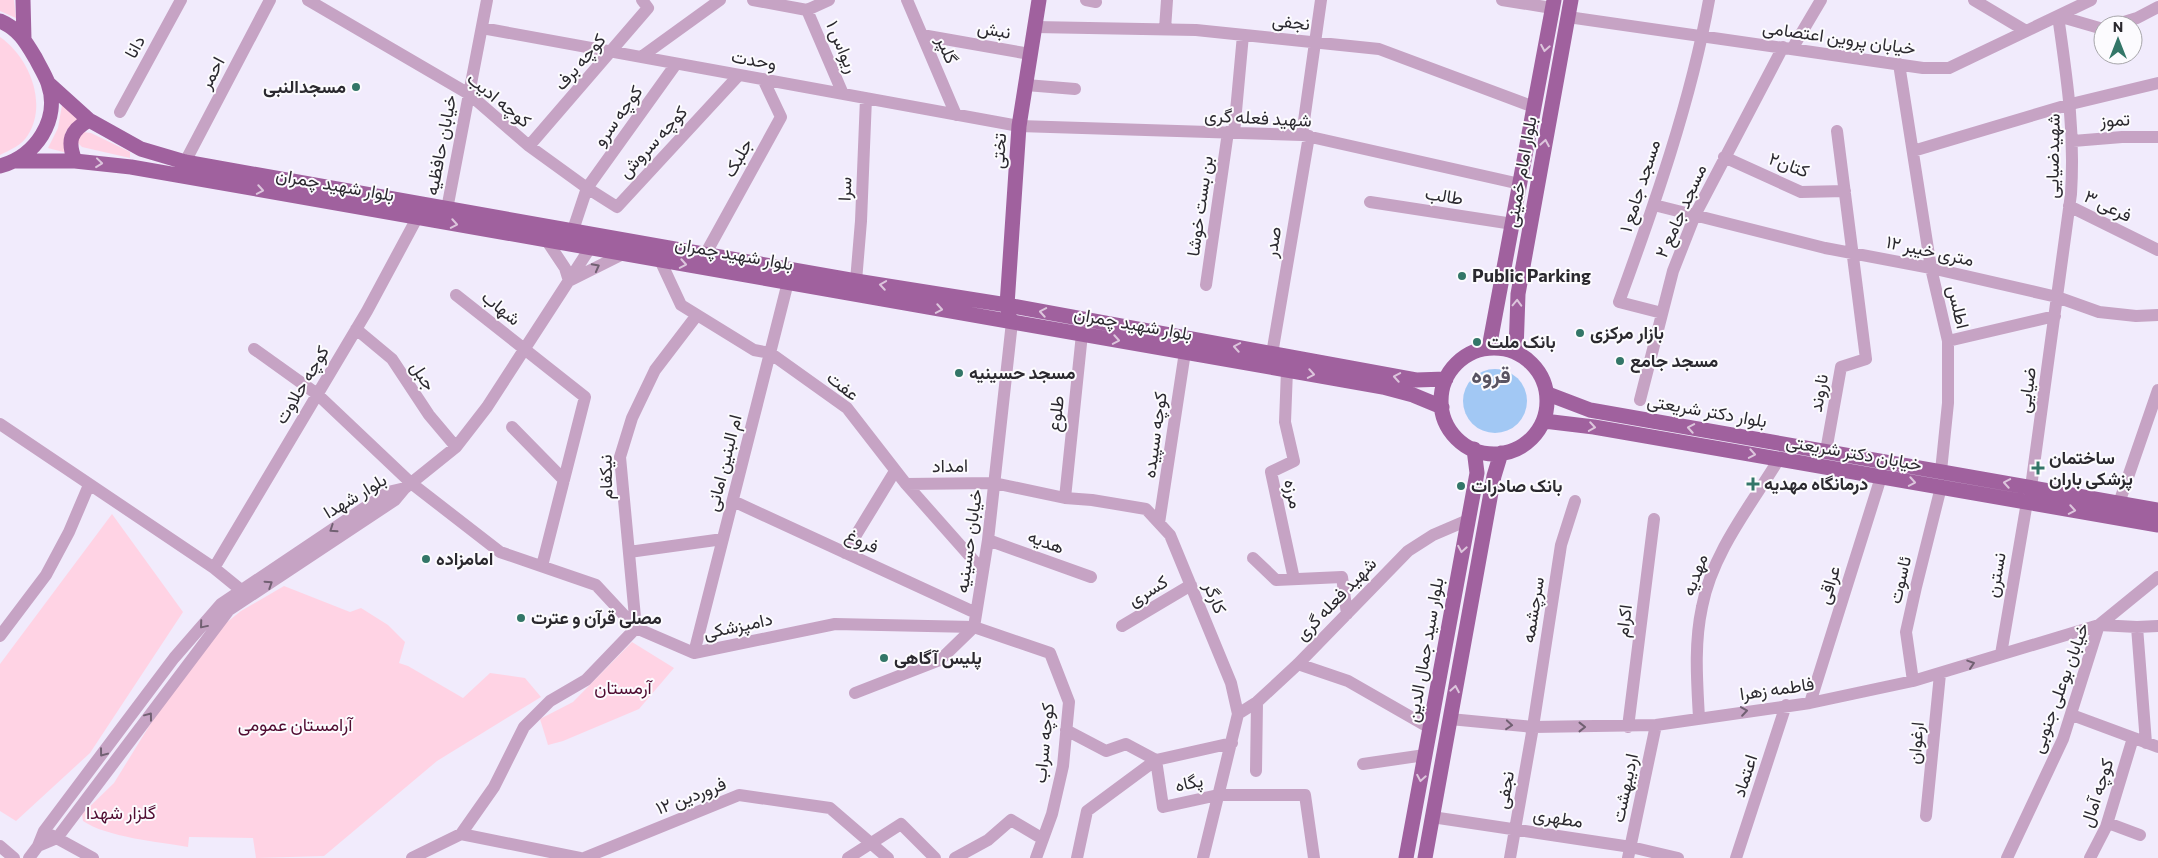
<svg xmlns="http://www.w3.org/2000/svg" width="2158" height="858" viewBox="0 0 2158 858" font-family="Commissioner,Vazirmatn,sans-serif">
	<rect width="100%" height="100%" fill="#f1ebfc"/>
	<path fill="#ffd3e4" d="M0,0H14L16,18L0,11Z
		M0,37C29,57 48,103 28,135C22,145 10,150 0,155Z
		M62,105L78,119C64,131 62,134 67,153L48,148L58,128Z
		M83,132L91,133L130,152V158L82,147L78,143L77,137Z
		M112,514L183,612L90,753L16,821L0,811V664Z
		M284,586L350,612L361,608L388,625L405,642L399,663L408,666L463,698L490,673L525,678L541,697L437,761L324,856L256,858L253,838L189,837L188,847C159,842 106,837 83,821L82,814L114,783L185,668L206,639L241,611Z
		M632,642L674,668L639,709L563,741L548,745L540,719L573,702Z"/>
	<path fill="#a2c8f4" d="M1463 401a32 32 0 1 1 64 0a32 32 0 1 1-64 0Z"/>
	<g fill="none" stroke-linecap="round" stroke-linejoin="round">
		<path stroke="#c6a3c4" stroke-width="12" d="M308,0L469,94L529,146L587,188L573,230
			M753,0L807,10L843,94
			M907,0L956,115
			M1086,0L1096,2
			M1502,0L1552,8
			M1974,0L2026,31
			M807,10L829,0
			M1568,17L1923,68H1949L2091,0
			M2114,25L2137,18L2158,7
			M1035,27L1196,30L1379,49L1534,107
			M482,28L1019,126L1302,135L1520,184
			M1165,29L1167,0
			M922,35L1030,54
			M1792,49L1821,0
			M641,57L720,0
			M676,64L587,188L617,207L739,75
			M1899,64L1931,268L1948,341V403L1941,471
			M1026,85L1075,89
			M120,112L181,0
			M1234,133L1243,35
			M1302,135L1321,0
			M2073,141L2122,137H2158
			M529,146L648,8L642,0
			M1913,151L2071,104L2158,83
			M1724,157L1801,192L1845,191
			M185,162L270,0
			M1370,202L1513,224
			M1654,205L1825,248L1931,268L2057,297L2099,312L2136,316L2158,315
			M2069,206L2158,250
			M447,209L487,0
			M547,241L565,268L569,281L623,254
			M706,253L781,117L763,79
			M660,260L681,305L754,350L770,353L847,408L906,484L983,571
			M856,281L861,221L866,98
			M1206,285L1228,132
			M456,295L585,397L542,566
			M1662,313L1619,302C1654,206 1691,101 1709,0
			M356,329L392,359L429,415L456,447
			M1948,341L2055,316
			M254,349L317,394L411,483L500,552L596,585L636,628L694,653L835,624L974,627L1050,653L1069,702L1063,766L1052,814L1036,858
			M1272,354L1309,136
			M1287,370L1285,422L1294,461L1271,472L1294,579
			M1640,400L1673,271L1695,215L1783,47
			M0,424L214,568L241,590
			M512,427L564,480
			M1826,451L1841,367L1866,359L1837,131
			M906,484L994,483L1065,498L1092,500L1146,509L1170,535L1231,683L1238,714L1203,858
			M2031,487L2071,194C2075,130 2067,79 2058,16L2103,29
			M1065,498L1082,334
			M733,501L976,613
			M2119,503L2158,390
			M1159,523L1185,352
			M988,540L1091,577
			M629,552L723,539
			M845,553L895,471
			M1253,558L1276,580L1342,577L1347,614
			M214,568L367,311L417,218
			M1122,626L1191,585
			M2137,627L2146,743
			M0,636L46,575L69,532L89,485
			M694,653L788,282
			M2001,654L2027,502
			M1298,664L1348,681L1430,728
			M1913,681L1906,632L1916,587L1941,487
			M855,693L940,660L974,627L988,540L1012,322
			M1810,703L1881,477
			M1238,714L1257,702L1298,664L1408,551L1433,535L1468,520
			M2072,715L2158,747
			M1699,718C1697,681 1694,644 1702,607C1712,553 1751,505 1779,459
			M1450,719L1533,727L1656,725L1810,703L1913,681L2099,625L2137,627L2158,626
			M1628,727L1654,519
			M1066,730L1106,751L1126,744L1156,760L1163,807L1218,795H1305L1314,858
			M1363,764L1425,755
			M1256,771L1257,702
			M1926,816L1940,674
			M1432,817L1631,847L1678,858
			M2108,823L2140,835
			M461,834L580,858
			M51,835L93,858
			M0,846L14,858
			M38,846L57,838L229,610L395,500L405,488L456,447L487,407L590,248
			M29,858L38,846L44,831L174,658L221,604L388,492L405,488
			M412,858L461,834L494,787L524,727L550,701L586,680L636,628L620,457L632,418L655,370L697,315
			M584,858L739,795L830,808L888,858
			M848,858L901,824L935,858
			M955,858L988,840L1011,820L1043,839
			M1077,858L1087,811L1156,760L1232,743
			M1510,858L1533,727L1561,545L1575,501
			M1628,858L1656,725
			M1736,858L1786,705
			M2007,858L2063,739L2099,625L2158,577
			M2090,858L2106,827L2133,738"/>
		<path stroke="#a0619e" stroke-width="15" d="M23,0L24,39
			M0,21C19,29 26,42 36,59C40,67 45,75 48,83C61,120 35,157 0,166
			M48,83L89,120L141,149L185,162L856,281L1007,305L1416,380L1446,379
			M16,161H75L131,167L1383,387L1413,395L1442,407
			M75,161C67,141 70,131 89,120
			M1009,313L1007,305L1019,126L1039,0
			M1489,348L1554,0
			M1441 401a53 53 0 1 1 106 0a53 53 0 1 1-106 0Z
			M1516,352L1518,294L1571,0
			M1548,394L1590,410L2158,510
			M1544,421L1594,427L2158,525
			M1406,858L1477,473L1474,449
			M1425,858L1494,476L1501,453"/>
	</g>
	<defs><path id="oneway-chevron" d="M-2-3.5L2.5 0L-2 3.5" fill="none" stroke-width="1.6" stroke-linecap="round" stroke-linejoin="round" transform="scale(1.25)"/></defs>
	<g stroke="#dcc5dc">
		<use href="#oneway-chevron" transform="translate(1545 48) rotate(100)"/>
		<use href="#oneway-chevron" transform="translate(1545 143) rotate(-80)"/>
		<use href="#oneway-chevron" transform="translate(99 163) rotate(6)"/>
		<use href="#oneway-chevron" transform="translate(260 190) rotate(10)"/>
		<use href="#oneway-chevron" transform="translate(454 224) rotate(10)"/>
		<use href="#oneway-chevron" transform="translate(683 264) rotate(10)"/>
		<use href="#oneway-chevron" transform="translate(883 285) rotate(-171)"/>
		<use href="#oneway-chevron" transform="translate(1517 303) rotate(-88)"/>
		<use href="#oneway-chevron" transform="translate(939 309) rotate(10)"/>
		<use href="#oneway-chevron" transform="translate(1043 312) rotate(-170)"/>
		<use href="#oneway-chevron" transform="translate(1116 340) rotate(10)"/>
		<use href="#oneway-chevron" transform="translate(1237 347) rotate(-170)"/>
		<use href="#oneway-chevron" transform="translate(1311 374) rotate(10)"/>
		<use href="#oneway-chevron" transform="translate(1397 377) rotate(-170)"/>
		<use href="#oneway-chevron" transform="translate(1592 427) rotate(9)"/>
		<use href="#oneway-chevron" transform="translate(1691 428) rotate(-170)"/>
		<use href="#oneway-chevron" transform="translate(1752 454) rotate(10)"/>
		<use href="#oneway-chevron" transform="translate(1912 482) rotate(10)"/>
		<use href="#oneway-chevron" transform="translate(2007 483) rotate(-170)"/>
		<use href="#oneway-chevron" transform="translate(2072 510) rotate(10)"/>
		<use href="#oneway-chevron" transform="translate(1462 549) rotate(100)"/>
		<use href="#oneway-chevron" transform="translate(1455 689) rotate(-80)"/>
		<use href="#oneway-chevron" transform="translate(1421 778) rotate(100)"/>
	</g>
	<g stroke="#716072">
		<use href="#oneway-chevron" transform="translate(596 267) rotate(-28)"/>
		<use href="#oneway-chevron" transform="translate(333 529) rotate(146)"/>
		<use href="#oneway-chevron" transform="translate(269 584) rotate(-33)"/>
		<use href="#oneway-chevron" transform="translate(203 625) rotate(130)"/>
		<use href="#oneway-chevron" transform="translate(1971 664) rotate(-18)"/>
		<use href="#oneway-chevron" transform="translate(1744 711) rotate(-8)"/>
		<use href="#oneway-chevron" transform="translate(149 716) rotate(-53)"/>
		<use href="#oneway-chevron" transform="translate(1509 725) rotate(5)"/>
		<use href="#oneway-chevron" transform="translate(1582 727)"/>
		<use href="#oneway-chevron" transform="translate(103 753) rotate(127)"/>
	</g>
	<g fill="#337668" stroke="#fcfbfe" stroke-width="2">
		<circle cx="356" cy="87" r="5"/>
		<circle cx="1462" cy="276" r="5"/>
		<circle cx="1580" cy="333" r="5"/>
		<circle cx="1477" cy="342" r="5"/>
		<circle cx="1620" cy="361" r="5"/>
		<circle cx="959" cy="373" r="5"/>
		<path d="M2035.5 460.5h5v5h5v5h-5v5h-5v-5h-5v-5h5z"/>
		<path d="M1750.5 476.5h5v5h5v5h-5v5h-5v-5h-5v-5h5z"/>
		<circle cx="1461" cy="486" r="5"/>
		<circle cx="426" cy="559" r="5"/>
		<circle cx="521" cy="618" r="5"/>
		<circle cx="884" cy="658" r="5"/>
	</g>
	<g text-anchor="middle" stroke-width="4" stroke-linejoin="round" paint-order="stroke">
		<g font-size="18" fill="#2b292f" stroke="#fcfbfe">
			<text transform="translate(1291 22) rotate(6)" y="6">نجفی</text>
			<text transform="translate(994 30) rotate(10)" y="6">نبش</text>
			<text transform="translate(1839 38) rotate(8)" y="6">خیابان پروین اعتصامی</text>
			<text transform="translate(135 47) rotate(-61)" y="6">دانا</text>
			<text transform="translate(842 47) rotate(67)" y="6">ریواس ۱</text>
			<text transform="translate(947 50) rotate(67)" y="6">گلپر</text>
			<text transform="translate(754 60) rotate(10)" y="6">وحدت</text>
			<text transform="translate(580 62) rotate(-49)" y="6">کوچه برف</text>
			<text transform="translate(212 73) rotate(-62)" y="6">احمر</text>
			<text transform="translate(499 100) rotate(39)" y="6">کوچه ادیب</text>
			<text transform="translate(618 116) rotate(-54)" y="6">کوچه سرو</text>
			<text transform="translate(1258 118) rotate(3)" y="6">شهید فعله گری</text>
			<text transform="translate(2115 120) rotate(-3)" y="6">تموز</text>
			<text transform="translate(653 142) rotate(-47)" y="6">کوچه سروش</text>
			<text transform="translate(441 145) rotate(-79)" y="6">خیابان حافظیه</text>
			<text transform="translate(999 151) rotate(-86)" y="6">تختی</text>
			<text transform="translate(2053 156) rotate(-89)" y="6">شهیدضیایی</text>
			<text transform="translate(738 158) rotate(-61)" y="6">جلبک</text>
			<text transform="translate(1789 165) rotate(20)" y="6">کتان۲</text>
			<text transform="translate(1521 172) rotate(-80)" y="6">بلوار امام خمینی</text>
			<text transform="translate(335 185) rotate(10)" y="6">بلوار شهید چمران</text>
			<text transform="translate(1640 186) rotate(-72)" y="6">مسجد جامع ۱</text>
			<text transform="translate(845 189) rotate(-88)" y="6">سرا</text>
			<text transform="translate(1444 196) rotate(9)" y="6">طالب</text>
			<text transform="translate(1200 206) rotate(-82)" y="6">بن بست خوشا</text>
			<text transform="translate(2108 206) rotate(26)" y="6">فرعی ۳</text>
			<text transform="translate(1681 211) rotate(-66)" y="6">مسجد جامع ۲</text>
			<text transform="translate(1273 242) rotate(-81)" y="6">صدر</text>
			<text transform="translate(1930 251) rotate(12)" y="6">۱۲ متری خیبر</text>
			<text transform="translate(734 254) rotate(10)" y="6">بلوار شهید چمران</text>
			<text transform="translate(1958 307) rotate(77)" y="6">اطلس</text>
			<text transform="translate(501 308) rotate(39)" y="6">شهاب</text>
			<text transform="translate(1133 324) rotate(10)" y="6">بلوار شهید چمران</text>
			<text transform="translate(423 376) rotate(57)" y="6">جبل</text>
			<text transform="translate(302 385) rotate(-59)" y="6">کوچه حلاوت</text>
			<text transform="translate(843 386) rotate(39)" y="6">عفت</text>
			<text transform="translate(2027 390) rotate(-82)" y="6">ضیایی</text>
			<text transform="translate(1819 393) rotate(-80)" y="6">ناروند</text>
			<text transform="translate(1707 411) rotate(10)" y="6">بلوار دکتر شریعتی</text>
			<text transform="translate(1056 414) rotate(-84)" y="6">طلوع</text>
			<text transform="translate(1155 435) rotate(-82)" y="6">کوچه سپیده</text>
			<text transform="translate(1854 453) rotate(10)" y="6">خیابان دکتر شریعتی</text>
			<text transform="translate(724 463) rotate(-76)" y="6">ام البنین امانی</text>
			<text transform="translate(950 466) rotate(-1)" y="6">امداد</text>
			<text transform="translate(606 477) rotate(-91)" y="6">نیکفام</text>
			<text transform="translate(1293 494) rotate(78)" y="6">مرزه</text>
			<text transform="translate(355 496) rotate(-31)" y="6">بلوار شهدا</text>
			<text transform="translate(862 541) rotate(25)" y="6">فروغ</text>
			<text transform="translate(969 541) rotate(-82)" y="6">خیابان حسینیه</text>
			<text transform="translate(1046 542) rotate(20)" y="6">هدیه</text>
			<text transform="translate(1695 575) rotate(-70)" y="6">مهدیه</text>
			<text transform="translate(1996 575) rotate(-80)" y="6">نسترن</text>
			<text transform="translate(1900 580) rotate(-77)" y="6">ئاسوت</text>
			<text transform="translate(1829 585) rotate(-73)" y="6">عراقی</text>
			<text transform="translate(1148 591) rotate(-31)" y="6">کسری</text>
			<text transform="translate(1215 598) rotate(68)" y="6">کارگر</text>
			<text transform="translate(1336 599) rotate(-46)" y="6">شهید فعله گری</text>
			<text transform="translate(1533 610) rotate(-81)" y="6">سرچشمه</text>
			<text transform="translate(1624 621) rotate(-83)" y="6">اکرام</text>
			<text transform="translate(738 626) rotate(-12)" y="6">دامپزشکی</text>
			<text transform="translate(1425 650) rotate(-80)" y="6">بلوار سید جمال الدین</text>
			<text transform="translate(2060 688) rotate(-70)" y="6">خیابان بوعلی جنوبی</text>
			<text transform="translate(1777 689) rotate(-8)" y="6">فاطمه زهرا</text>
			<text transform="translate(1044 743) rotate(-84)" y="6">کوچه سراب</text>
			<text transform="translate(1916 743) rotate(-85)" y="6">ارغوان</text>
			<text transform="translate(1745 776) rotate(-72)" y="6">اعتماد</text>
			<text transform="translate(1189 783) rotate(-12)" y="6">پگاه</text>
			<text transform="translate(1625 788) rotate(-78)" y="6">اردیبهشت</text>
			<text transform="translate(1505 790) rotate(-80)" y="6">نجفی</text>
			<text transform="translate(2097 793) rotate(-72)" y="6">کوچه آمال</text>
			<text transform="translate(691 796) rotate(-21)" y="6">۱۲ فروردین</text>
			<text transform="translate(1558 818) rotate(9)" y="6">مطهری</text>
		</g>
		<g font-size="18" font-weight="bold" fill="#2b292f" stroke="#fcfbfe" text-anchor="start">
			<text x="346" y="93" text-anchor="end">مسجدالنبی</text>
			<text x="1472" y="282">Public Parking</text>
			<text x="1590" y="339">بازار مرکزی</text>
			<text x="1487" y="348">بانک ملت</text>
			<text x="1630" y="367">مسجد جامع</text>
			<text x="969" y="379">مسجد حسینیه</text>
			<text x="2049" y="464">ساختمان<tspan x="2049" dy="21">پزشکی باران</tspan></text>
			<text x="1764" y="490">درمانگاه مهدیه</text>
			<text x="1471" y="492">بانک صادرات</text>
			<text x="436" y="565">امامزاده</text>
			<text x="531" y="624">مصلی قرآن و عترت</text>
			<text x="894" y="664">پلیس آگاهی</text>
		</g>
		<g font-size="18" fill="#500c31" stroke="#fcfbfe">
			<text x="623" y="694">آرمستان</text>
			<text x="295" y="731">آرامستان عمومی</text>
			<text x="121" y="819">گلزار شهدا</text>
		</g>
		<g font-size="22" font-weight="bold" fill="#595462" stroke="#fcfbfe">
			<text x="1491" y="383">قروه</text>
		</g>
	</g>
	<g transform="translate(2118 40)"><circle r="24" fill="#fcfbfe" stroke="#a8a7ab"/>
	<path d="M0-4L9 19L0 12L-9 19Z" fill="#337668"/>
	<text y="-8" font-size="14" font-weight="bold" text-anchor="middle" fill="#2b292f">N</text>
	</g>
</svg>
